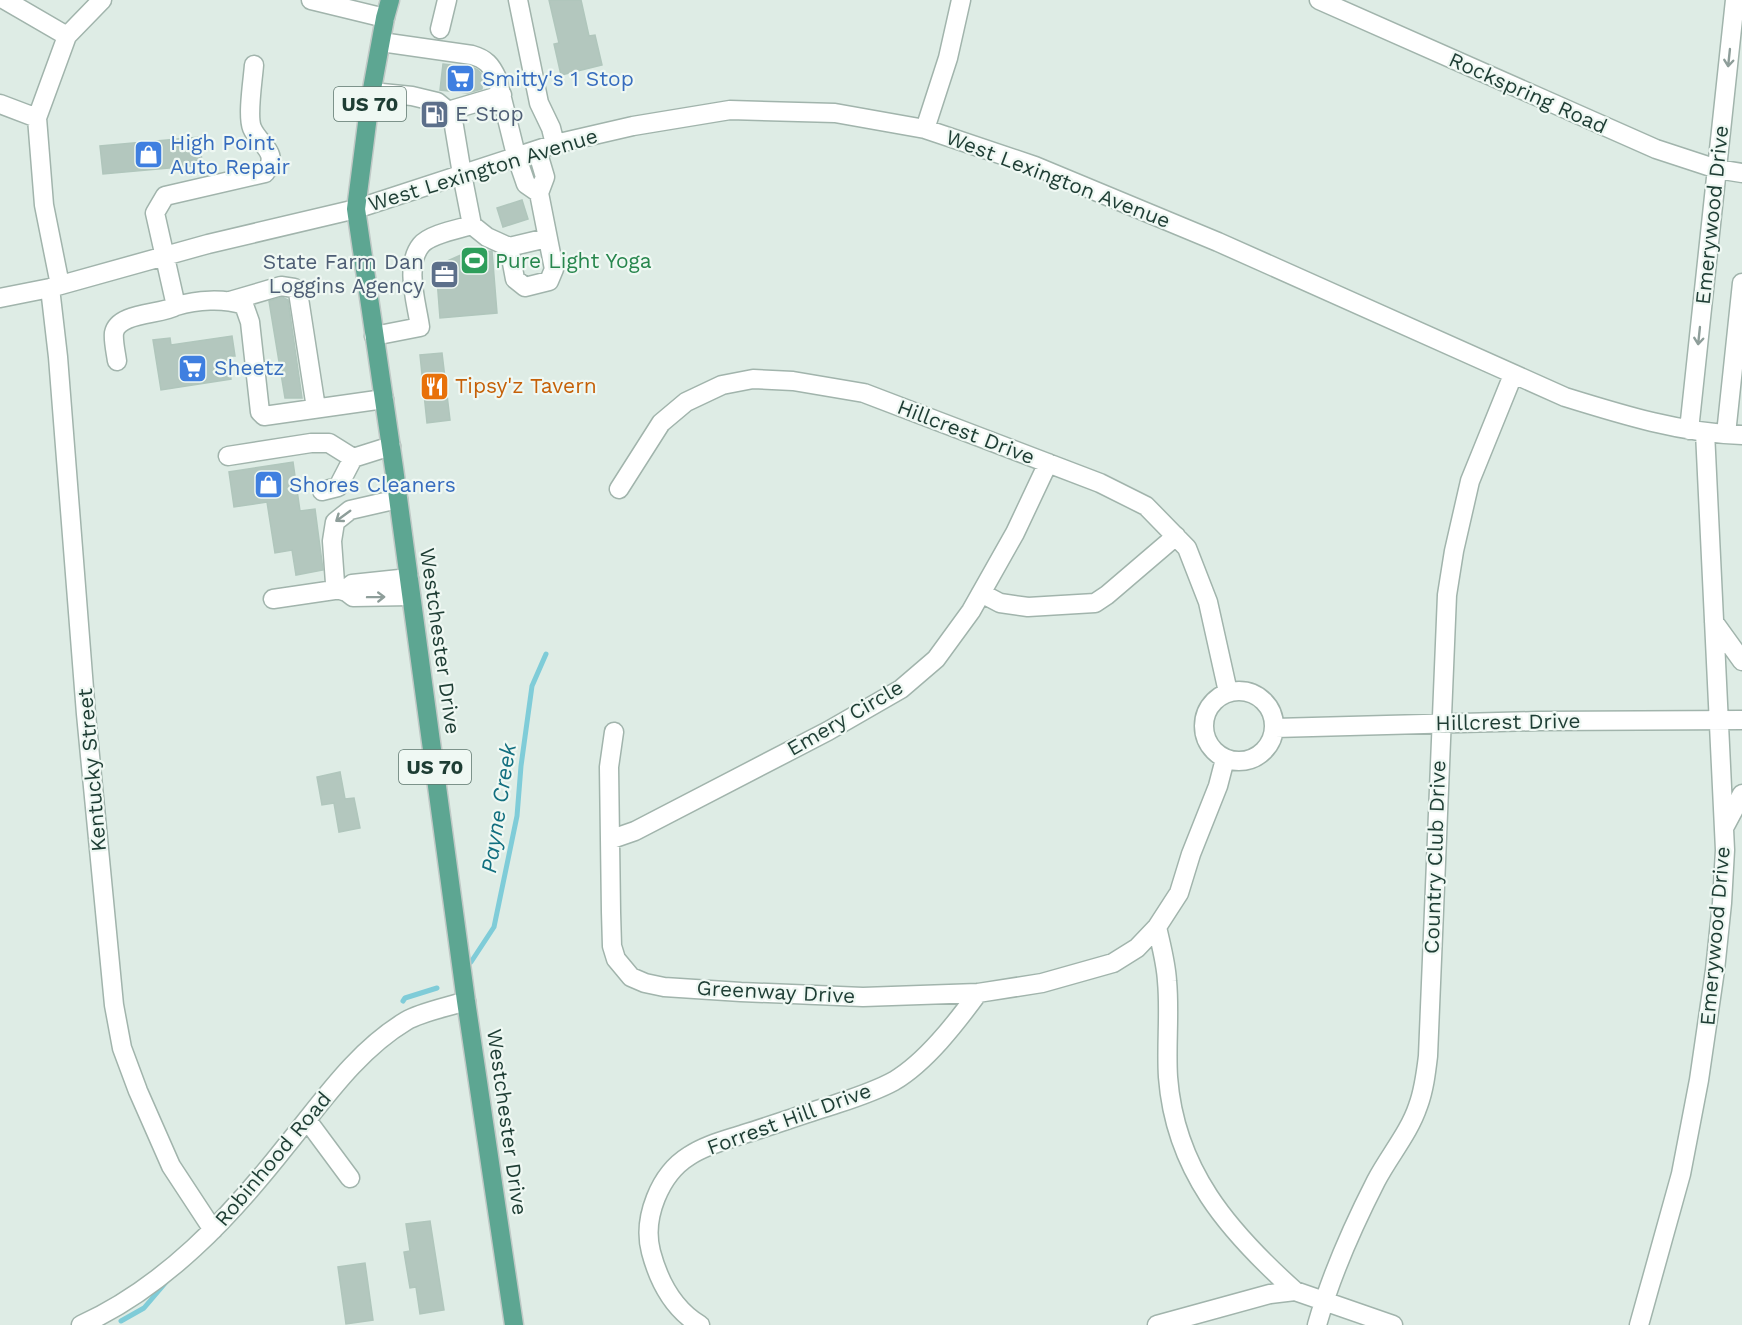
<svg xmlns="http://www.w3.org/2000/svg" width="1742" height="1325" viewBox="0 0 1742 1325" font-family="'Work Sans',sans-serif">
	<rect width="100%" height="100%" fill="#deece5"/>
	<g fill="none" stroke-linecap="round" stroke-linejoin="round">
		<path stroke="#7fccd8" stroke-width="5" d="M471,962L494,927L517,816L521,766L532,686L546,654
			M403,1001L405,998L437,988
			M121,1321L144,1308L167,1281"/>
	</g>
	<path fill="#b3c7be" stroke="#b0c6bc" stroke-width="1.5" d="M549,0H581L589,36L595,35L602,65L561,75L554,44L559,43Z
		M443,64L474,68L478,70L483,76L482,89L468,93L440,90Z
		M200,137L202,165L103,174L100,146Z
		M522,200L528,219L503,227L497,208Z
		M492,251L497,313L440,318L436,266L463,254Z
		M282,297L288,300L302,398H285L269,301Z
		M232,336L235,356H228L231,379L161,390L153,340L170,338L171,345Z
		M442,353L450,420L427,423L420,355Z
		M293,462L300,511L315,509L323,570L296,575L292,550L275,553L267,502L234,507L229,472Z
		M340,772L345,799L354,798L360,828L339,832L334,803L322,805L317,777Z
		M430,1221L444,1310L420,1314L416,1287L410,1288L404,1252L410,1251L406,1224Z
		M365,1263L373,1320L346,1324L338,1267Z"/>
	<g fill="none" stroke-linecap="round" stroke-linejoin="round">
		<defs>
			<path id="minor" d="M5,0L67,36L102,0
				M311,0L385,18
				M518,0L539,103L551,128L555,144
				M1319,0L1656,149L1717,169L1742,173
				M440,29L447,0
				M381,42L472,55C486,59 491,65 497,78L516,155L526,184L539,193L545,177L537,150
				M372,92L412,96L437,102L448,111L454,126L462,174L472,225C459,229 430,234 421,245C404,266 417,304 420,327L374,336
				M0,104L37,118
				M448,111L502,95
				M925,129L948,58L961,0
				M472,225L487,237L509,247L515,279L525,287L549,281L554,269L539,193
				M509,247L547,238
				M60,285L44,205L37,118L67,36
				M50,288L58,357L86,714L114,1005L122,1048L138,1091L171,1166L213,1230
				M0,298L50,288L208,244L356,209L555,144L633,126L730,110L835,113L925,129L1035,166L1218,242L1565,397C1623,415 1681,433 1742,435
				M230,301L281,286L294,288L298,292L316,408
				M176,306C197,300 223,298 244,305L250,322L260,412L264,416L384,399
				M117,361C116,353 113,341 114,333C118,312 161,315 176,306L155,213L165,196L265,173C281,152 259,145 252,128C247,116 253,79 254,65
				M1689,430L1735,0
				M1726,434L1742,283
				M228,456L311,443H329L353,458
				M619,489L661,423L686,402L722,385L753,379L793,381L864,393L1100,483L1146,506L1187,548L1208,602L1228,692
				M322,491L338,487L353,458L391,446
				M398,499L350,510L335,522L332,541L335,583L353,597L411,596
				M343,591L352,584L409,578
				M981,593L1000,603L1028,607L1095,603L1107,595L1176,536
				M273,599L341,589
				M1714,622L1742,661
				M1204 726a35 35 0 1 1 70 0a35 35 0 1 1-70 0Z
				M1275,728L1539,721L1742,720
				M614,732L609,767L611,912L612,946L616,959L631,977L645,983L664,987L741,992L863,997L978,993L1042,983L1113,963L1137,948L1157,927L1179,893L1191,854L1218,786L1225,759
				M1725,826L1742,794
				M612,839L635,831L828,731L901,689L936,659L971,611L1015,533L1048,463
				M1157,927C1161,945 1166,963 1167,981C1170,1012 1166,1045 1168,1077C1175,1170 1228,1231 1295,1291
				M307,1120L350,1178
				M81,1325C165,1287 230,1217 286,1146C322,1102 356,1051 406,1021C421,1012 448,1007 466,1001
				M700,1325C673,1309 659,1282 651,1252C642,1218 660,1174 689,1156C705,1145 726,1140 744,1134C773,1125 801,1115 830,1106C851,1099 874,1092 894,1081C926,1062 956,1023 978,993
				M1157,1325L1270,1294L1295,1291L1393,1325
				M1317,1325C1331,1275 1352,1228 1376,1181C1389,1156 1409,1133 1418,1106C1424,1090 1426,1073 1428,1056L1447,595L1454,551L1470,481L1513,375
				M1639,1325L1681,1174L1699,1080L1715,970L1722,903L1725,850L1705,432"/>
			<path id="major" d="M390,0L385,18L370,100L356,209L394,468L466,1001L514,1325"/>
		</defs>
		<use href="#minor" stroke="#a1b4ac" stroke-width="21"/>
		<use href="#major" stroke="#c0c9c6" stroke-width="21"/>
		<use href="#minor" stroke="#fff" stroke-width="18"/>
		<use href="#major" stroke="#5da692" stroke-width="18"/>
	</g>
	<defs><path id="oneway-shaft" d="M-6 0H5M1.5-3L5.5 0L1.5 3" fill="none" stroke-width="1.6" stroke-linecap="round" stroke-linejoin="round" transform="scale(1.5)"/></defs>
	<g stroke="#8e9e9a">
		<use href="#oneway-shaft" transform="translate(1729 58) rotate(96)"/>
		<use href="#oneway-shaft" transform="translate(1699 336) rotate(96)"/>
		<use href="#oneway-shaft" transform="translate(343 516) rotate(144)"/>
		<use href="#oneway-shaft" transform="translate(376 597) rotate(-1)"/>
	</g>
	<defs>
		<symbol id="supermarket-square" viewBox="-11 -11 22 22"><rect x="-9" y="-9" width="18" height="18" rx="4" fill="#3f7fe0" stroke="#eff8f3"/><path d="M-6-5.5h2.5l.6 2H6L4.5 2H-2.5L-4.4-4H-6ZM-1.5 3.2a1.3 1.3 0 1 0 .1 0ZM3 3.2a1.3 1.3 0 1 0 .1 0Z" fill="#fff"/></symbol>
		<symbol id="fuel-square" viewBox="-11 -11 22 22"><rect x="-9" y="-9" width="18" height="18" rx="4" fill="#5c6f8a" stroke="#eff8f3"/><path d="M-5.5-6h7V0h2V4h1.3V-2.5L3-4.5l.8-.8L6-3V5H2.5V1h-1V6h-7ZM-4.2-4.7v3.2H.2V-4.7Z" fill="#fff"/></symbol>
		<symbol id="shop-square" viewBox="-11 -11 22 22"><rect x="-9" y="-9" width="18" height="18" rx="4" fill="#3f7fe0" stroke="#eff8f3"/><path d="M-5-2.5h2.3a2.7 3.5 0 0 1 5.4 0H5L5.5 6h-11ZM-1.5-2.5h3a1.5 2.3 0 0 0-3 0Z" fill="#fff"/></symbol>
		<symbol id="stadium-square" viewBox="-11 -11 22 22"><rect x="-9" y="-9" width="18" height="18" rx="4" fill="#2e9e5b" stroke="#eff8f3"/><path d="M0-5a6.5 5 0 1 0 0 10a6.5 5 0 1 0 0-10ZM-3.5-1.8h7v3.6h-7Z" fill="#fff"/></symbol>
		<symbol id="office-square" viewBox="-11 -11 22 22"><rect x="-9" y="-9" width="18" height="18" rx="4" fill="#5c6f8a" stroke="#eff8f3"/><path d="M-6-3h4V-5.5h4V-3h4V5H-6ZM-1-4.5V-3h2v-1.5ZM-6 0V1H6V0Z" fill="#fff"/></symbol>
		<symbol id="restaurant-square" viewBox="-11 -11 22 22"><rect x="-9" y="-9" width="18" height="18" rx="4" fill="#e8710a" stroke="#eff8f3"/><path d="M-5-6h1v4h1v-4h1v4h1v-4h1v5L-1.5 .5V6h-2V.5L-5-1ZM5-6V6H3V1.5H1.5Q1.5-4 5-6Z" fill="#fff"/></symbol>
	</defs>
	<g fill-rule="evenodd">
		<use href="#supermarket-square" x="444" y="62" width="33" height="33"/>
		<use href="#fuel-square" x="418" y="98" width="33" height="33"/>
		<use href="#shop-square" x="132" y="138" width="33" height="33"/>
		<use href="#stadium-square" x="458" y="244" width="33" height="33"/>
		<use href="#office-square" x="428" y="258" width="33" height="33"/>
		<use href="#supermarket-square" x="176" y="352" width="33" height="33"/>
		<use href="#restaurant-square" x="418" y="370" width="33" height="33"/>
		<use href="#shop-square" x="252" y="468" width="33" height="33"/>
	</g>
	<g text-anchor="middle" stroke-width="4.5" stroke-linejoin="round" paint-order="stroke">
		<g fill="#eff8f3" stroke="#5d756d" stroke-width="1.5">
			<rect x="334" y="87" width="72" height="34" rx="4.5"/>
			<rect x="399" y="750" width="72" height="34" rx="4.5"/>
		</g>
		<g font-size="20" font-weight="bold" fill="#1e3d34">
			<text x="370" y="111">US 70</text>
			<text x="435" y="774">US 70</text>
		</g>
		<g font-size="21" fill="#366cbe" stroke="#eff8f3" text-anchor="start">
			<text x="482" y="86">Smitty's 1 Stop</text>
			<text x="170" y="150">High Point<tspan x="170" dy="24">Auto Repair</tspan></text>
			<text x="214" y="375">Sheetz</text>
			<text x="289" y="492">Shores Cleaners</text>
		</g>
		<g font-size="21" fill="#1e3d34" stroke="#eff8f3">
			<text transform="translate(1528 93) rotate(24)" y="7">Rockspring Road</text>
			<text transform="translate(483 170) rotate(-17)" y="7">West Lexington Avenue</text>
			<text transform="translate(1058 179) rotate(21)" y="7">West Lexington Avenue</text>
			<text transform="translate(1712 215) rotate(-84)" y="7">Emerywood Drive</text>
			<text transform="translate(966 432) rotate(21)" y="7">Hillcrest Drive</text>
			<text transform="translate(440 641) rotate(82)" y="7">Westchester Drive</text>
			<text transform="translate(845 718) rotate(-30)" y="7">Emery Circle</text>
			<text transform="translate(1508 722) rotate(-1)" y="7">Hillcrest Drive</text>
			<text transform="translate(92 770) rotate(-95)" y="7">Kentucky Street</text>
			<text transform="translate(1435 857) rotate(-88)" y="7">Country Club Drive</text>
			<text transform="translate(1715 936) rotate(-85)" y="7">Emerywood Drive</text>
			<text transform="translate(776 992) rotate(3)" y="7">Greenway Drive</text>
			<text transform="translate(789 1119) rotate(-20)" y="7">Forrest Hill Drive</text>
			<text transform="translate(507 1122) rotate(82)" y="7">Westchester Drive</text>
			<text transform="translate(273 1159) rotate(-50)" y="7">Robinhood Road</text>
		</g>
		<g font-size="21" fill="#4e5e75" stroke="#eff8f3" text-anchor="start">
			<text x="455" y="121">E Stop</text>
			<text x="424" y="269" text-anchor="end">State Farm Dan<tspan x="424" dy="24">Loggins Agency</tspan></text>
		</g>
		<g font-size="21" fill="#27864d" stroke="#eff8f3" text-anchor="start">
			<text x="495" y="268">Pure Light Yoga</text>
		</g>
		<g font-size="21" fill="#c56008" stroke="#eff8f3" text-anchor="start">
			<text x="455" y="393">Tipsy'z Tavern</text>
		</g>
		<g font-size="22" font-style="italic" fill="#126f7f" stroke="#eff8f3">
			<text transform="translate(498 808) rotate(-81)" y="8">Payne Creek</text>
		</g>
	</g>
</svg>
